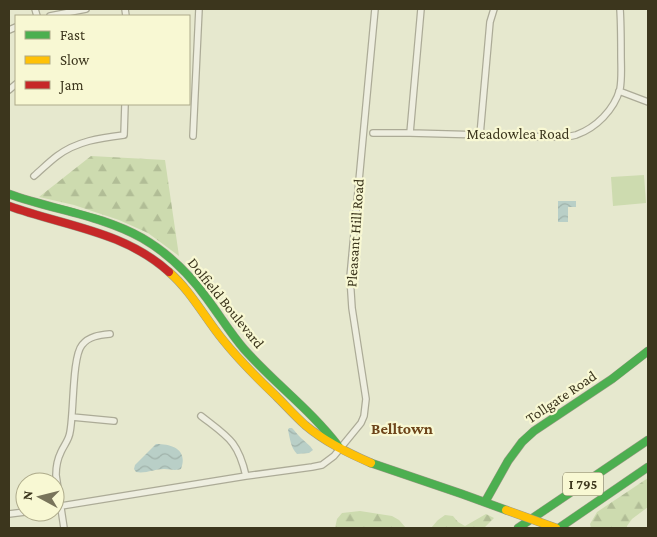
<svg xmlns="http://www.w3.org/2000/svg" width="657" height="537" viewBox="0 0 657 537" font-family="'Crimson Pro',serif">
	<defs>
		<pattern id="forest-firs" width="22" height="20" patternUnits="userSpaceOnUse" patternTransform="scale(1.25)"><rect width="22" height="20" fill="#cddbaf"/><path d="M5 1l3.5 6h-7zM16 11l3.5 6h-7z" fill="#b1bd96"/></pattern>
		<pattern id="water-waves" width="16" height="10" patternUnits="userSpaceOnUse" patternTransform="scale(1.25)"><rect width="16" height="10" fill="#b9cfc7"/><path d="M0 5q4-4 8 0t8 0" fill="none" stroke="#a0b2aa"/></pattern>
	</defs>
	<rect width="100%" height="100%" fill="#e6e8ce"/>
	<path fill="#cddbaf" d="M644,175L646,203L613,206L611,177Z"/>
	<path fill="url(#forest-firs)" d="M91,156L165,160L179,256L148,233L119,220L74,205L39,197Z
		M648,478V507L632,519L627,526V528H591L590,524L597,512Z
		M360,511L392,516L399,520L406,528H335L337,519L342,513Z
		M486,514L494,518L484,528H431L438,520L445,515L453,516L458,522L465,526Z"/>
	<path fill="url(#water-waves)" d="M558,201H576V207H568V222H558Z
		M289,428H292C295,431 297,434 301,438C305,442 310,445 313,450L309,453L297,454C291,448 290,439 288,430Z
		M156,444C173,444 188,450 181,469C174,471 171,469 164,469C155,469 145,474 136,472L134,469L135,465Z"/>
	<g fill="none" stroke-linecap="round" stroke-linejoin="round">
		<defs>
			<path id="street" d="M35,9L37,16
				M125,9L126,16
				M50,16L86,9
				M9,30L16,27
				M9,90L16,84
				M619,91L648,102
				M373,133H410L553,137C560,137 569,137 576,135C596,128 614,110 620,89C622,78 621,66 621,55C621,40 621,24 620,9
				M410,133L421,9
				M480,135L490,22L494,9
				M193,136L199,9
				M34,176C41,170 49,162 57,156C77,141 100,138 124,135L125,104
				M201,416C228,437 238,441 246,476
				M72,417L114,421
				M55,507L246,476L312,467L322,465L334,456L361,423L364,416L366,399L352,308L350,277L375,9
				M9,514L25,512
				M64,528L56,475C56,467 57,460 61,452C64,445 69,440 70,432C74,412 72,357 82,345C89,336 100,335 110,334"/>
			<path id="fast" d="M9,194C53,210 101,215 142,238C168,253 191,276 208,300C220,316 231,334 244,349C274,383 311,410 339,447
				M371,463L462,494L506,510
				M485,502L508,461L522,442L534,431L612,379L648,351
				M518,528L648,440
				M559,528L648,467"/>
			<path id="slow" d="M169,272C191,291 205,318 223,340C239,360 257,378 276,396C286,406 295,416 305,425C325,442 348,453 371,463"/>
			<path id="jam" d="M9,206C64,226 124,231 169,272"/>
		</defs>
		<use href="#street" stroke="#acab97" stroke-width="8"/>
		<use href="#fast" stroke="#9c9a86" stroke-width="9"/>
		<use href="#slow" stroke="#9c9a86" stroke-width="9"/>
		<use href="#jam" stroke="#9c9a86" stroke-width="9"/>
		<use href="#street" stroke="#eeeee0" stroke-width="5.5"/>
		<use href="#fast" stroke="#4caf50" stroke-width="8"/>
		<use href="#slow" stroke="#ffc107" stroke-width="8"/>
		<use href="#jam" stroke="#c62828" stroke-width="8"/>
		<defs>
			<path id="slow-bridge" d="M506,510L556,528"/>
		</defs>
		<use href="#slow-bridge" stroke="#9c9a86" stroke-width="9" stroke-linecap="butt"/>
		<use href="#slow-bridge" stroke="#ffc107" stroke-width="8"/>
	</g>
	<g text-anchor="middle" stroke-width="4.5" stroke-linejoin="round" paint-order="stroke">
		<rect fill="#f8f8d3" stroke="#747054" stroke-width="1" x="563" y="472.5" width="40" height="23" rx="4"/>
		<g font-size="14" font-weight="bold" fill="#3c361d">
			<text x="583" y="489">I 795</text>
		</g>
		<g font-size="15" fill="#3c361d" stroke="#f8f8d3">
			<text x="518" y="139">Meadowlea Road</text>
			<text transform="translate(355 233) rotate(-86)" y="5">Pleasant Hill Road</text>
			<text transform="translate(226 303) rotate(51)" y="5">Dolfield Boulevard</text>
			<text transform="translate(561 397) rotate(-34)" y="5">Tollgate Road</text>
		</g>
		<g font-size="16" font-weight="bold" fill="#6d4419" stroke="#f8f8d3">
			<text x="402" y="434">Belltown</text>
		</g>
	</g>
	<rect width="657" height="537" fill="none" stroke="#3c361d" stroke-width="20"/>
	<rect x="15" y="15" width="175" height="90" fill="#f8f8d3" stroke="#adaa8a"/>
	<rect x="25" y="31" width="25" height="8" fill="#4caf50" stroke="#adaa8a"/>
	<text x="60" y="40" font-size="15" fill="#3c361d">Fast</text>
	<rect x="25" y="56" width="25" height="8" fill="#ffc107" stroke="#adaa8a"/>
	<text x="60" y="65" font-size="15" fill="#3c361d">Slow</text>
	<rect x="25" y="81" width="25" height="8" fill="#c62828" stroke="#adaa8a"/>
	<text x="60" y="90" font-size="15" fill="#3c361d">Jam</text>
	<g transform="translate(40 497) rotate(277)"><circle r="24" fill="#f8f8d3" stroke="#adaa8a"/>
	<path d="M0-4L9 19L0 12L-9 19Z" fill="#78745b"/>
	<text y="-8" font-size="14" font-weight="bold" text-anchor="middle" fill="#3c361d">N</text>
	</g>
</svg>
